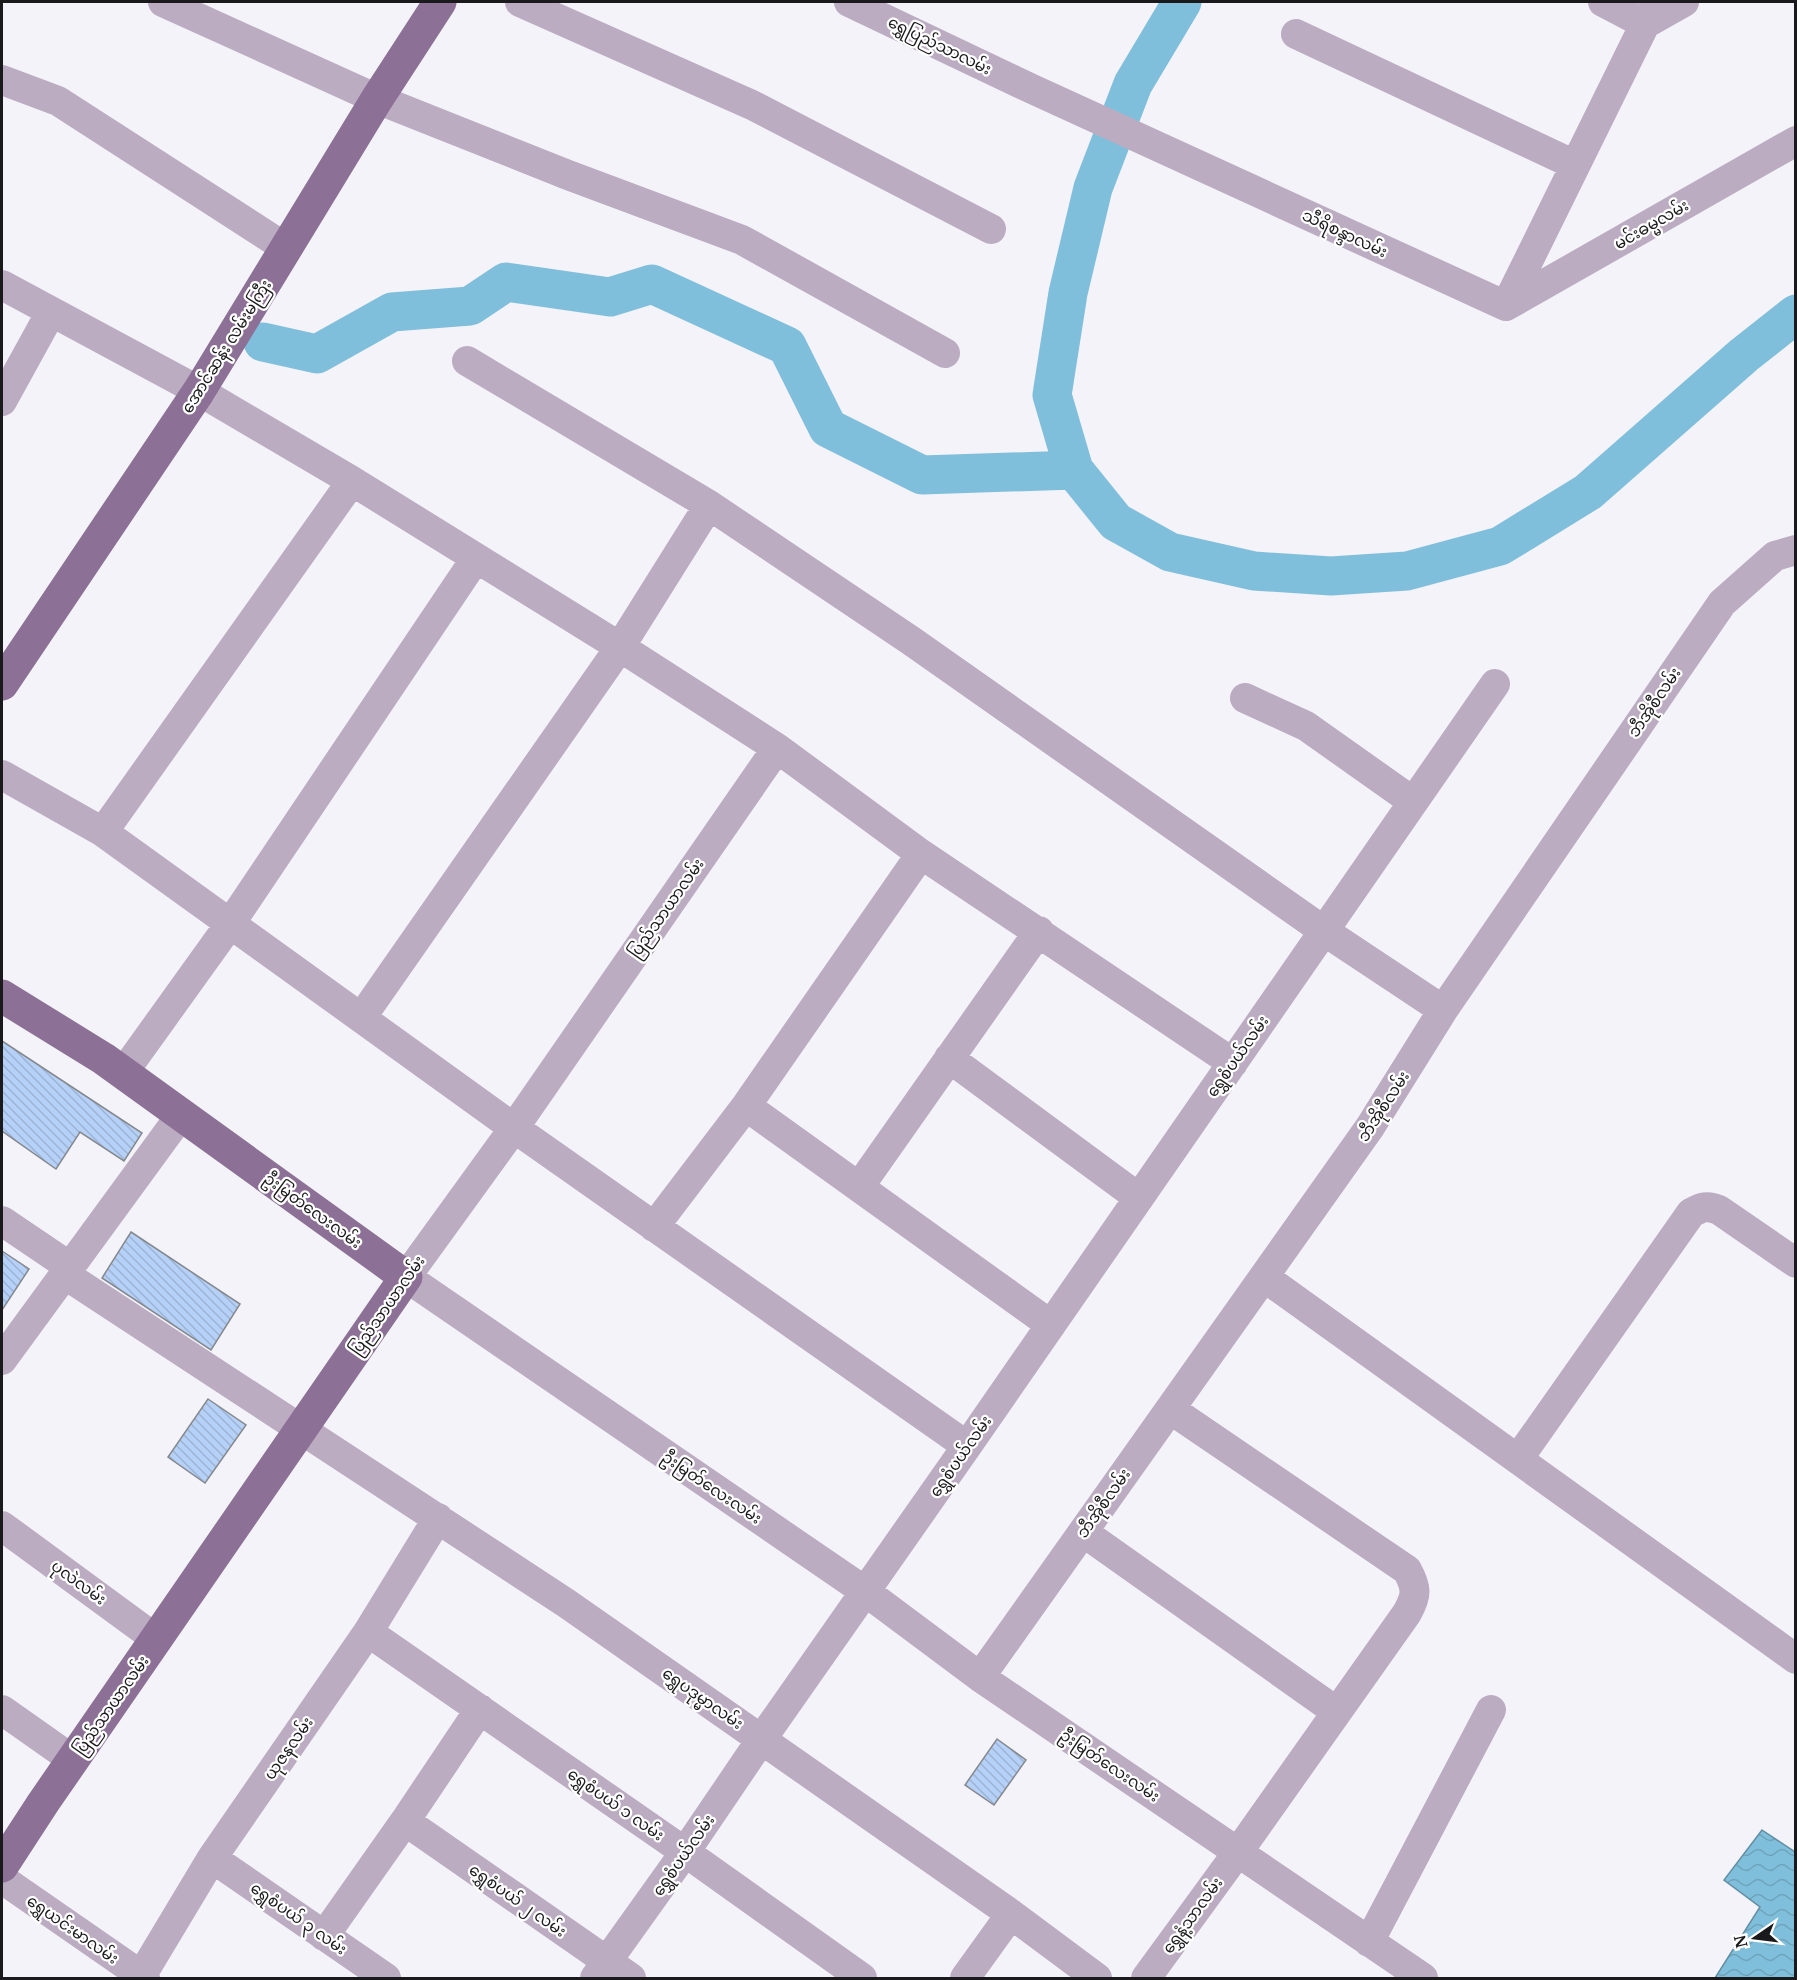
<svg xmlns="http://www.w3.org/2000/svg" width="1797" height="1980" viewBox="0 0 1797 1980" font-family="'Noto Serif','Noto Sans Myanmar',serif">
	<defs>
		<pattern id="water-waves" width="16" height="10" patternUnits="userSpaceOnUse" patternTransform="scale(1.5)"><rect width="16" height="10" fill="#80bfdb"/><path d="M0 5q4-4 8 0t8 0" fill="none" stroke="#6ea4bb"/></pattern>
		<pattern id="building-back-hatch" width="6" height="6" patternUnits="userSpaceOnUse" patternTransform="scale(1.5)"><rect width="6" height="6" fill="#b6d1f7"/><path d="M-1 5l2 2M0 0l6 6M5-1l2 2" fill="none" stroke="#9cb3d3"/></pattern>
	</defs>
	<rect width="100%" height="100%" fill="#f3f3f9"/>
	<path fill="url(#water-waves)" stroke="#618ea2" stroke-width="1.5" d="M1762,1830L1795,1852V1978H1715L1760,1907L1724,1880Z"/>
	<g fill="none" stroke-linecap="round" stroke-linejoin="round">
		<path stroke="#80bfdb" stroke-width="39" d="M1182,2L1133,84L1093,188L1068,293L1052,395L1074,470L1116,522L1170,552L1254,571L1331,576L1407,571L1500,546L1588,492L1744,355L1796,314
			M263,342L317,354L392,312L470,306L506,282L610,297L652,284L787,346L828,428L922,475L1074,470"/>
	</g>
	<path fill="url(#building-back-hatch)" stroke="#85888d" stroke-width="1.5" d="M2,1041L142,1133L124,1161L80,1132L56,1169L2,1131Z
		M131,1232L240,1304L211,1350L102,1278Z
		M2,1251L29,1269L2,1310Z
		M208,1399L246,1425L205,1483L168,1457Z
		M997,1739L1026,1760L994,1805L965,1785Z"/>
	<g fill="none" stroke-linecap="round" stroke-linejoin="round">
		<path stroke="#bbacc2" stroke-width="30" d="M163,2L377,99L568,175L742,240L945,353
			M520,2L752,105L991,229
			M849,2L1030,88L1506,306
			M1656,2L1645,24L1684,2
			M1296,34L1575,165
			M2,80L58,101L286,248
			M2,285L199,391L352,481L620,647L777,748L921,854L1233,1063
			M1506,306L1645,24L1603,2
			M1506,306L1796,141
			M2,401L51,312
			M709,505L910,640L1324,931L1443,1010
			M1245,698L1306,726L1412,801
			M777,748L514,1128L406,1277L866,1592L980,1677L1423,1978
			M2,775L103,832L514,1128L967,1446
			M103,832L352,481
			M361,1018L620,647L709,505L467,361
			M949,1058L1139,1198
			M123,1073L230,924L476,558
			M746,1106L1051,1325
			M859,1187L1039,931
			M2,1221L70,1267
			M654,1227L746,1106L921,854
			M64,1274L566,1603L1011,1914L1097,1978
			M1264,1277L1796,1659
			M2,1360L181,1115
			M1518,1459L1691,1213C1702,1207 1707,1205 1719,1210L1796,1263
			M2,1526L156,1639
			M1083,1532L1337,1712
			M368,1632L685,1852L862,1978
			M980,1677L1370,1127L1443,1010L1722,603L1775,556L1796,550
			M2,1710L73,1760
			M405,1821L631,1978
			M212,1858L386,1978
			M2,1879L145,1978
			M324,1936L405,1821L480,1709
			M1369,1942L1491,1710
			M140,1978L212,1858L368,1632L438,1518
			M595,1978L685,1852L761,1740L967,1446L1495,684
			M965,1978L1011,1914
			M1146,1978L1238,1852L1407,1613C1417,1595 1417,1588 1407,1570L1170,1409"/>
		<path stroke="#8c7096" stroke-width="33" d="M2,684L199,391L377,99L440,2
			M2,996L104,1059L406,1277L43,1803L2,1866"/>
	</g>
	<g text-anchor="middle" stroke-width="4.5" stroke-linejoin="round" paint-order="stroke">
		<g font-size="16" fill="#1a1a1c" stroke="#fff">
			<text transform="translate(940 45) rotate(26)" y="6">ရွှေပြည်သာလမ်း</text>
			<text transform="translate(1651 224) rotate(-30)" y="6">မင်းဓမ္မလမ်း</text>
			<text transform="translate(1345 233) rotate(25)" y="6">သီရိစန္ဒာလမ်း</text>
			<text transform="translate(226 346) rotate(-58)" y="6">အောင်ဆန်း လမ်းမကြီး</text>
			<text transform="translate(1654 702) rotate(-56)" y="6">ဘီအိုစီလမ်း</text>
			<text transform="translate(666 908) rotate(-55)" y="6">ပြည်သာယာလမ်း</text>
			<text transform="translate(1237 1056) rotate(-55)" y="6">ရွှေစံပယ်လမ်း</text>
			<text transform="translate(1383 1106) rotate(-57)" y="6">ဘီအိုစီလမ်း</text>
			<text transform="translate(313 1210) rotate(36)" y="6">ဦးမြတ်လေးလမ်း</text>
			<text transform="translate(387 1305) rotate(-55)" y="6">ပြည်သာယာလမ်း</text>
			<text transform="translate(960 1456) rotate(-55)" y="6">ရွှေစံပယ်လမ်း</text>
			<text transform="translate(712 1487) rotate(34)" y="6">ဦးမြတ်လေးလမ်း</text>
			<text transform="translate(1103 1503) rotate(-55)" y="6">ဘီအိုစီလမ်း</text>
			<text transform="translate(79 1582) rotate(36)" y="6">ပုလဲလမ်း</text>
			<text transform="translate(703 1698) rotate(35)" y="6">ရွှေပဒုမ္မာလမ်း</text>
			<text transform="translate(111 1705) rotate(-55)" y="6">ပြည်သာယာလမ်း</text>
			<text transform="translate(288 1748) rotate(-55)" y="6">ယုဇနလမ်း</text>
			<text transform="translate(1110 1765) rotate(34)" y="6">ဦးမြတ်လေးလမ်း</text>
			<text transform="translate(616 1804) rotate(35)" y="6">ရွှေစံပယ် ၁ လမ်း</text>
			<text transform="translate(683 1855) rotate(-55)" y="6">ရွှေစံပယ်လမ်း</text>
			<text transform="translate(518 1900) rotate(35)" y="6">ရွှေစံပယ် ၂ လမ်း</text>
			<text transform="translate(1192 1915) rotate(-54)" y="6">ရွှေနံ့သာလမ်း</text>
			<text transform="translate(299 1918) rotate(35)" y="6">ရွှေစံပယ် ၃ လမ်း</text>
			<text transform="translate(73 1929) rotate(35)" y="6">ရွှေယင်းမာလမ်း</text>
		</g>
	</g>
	<rect width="1797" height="1980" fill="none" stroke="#1a1a1c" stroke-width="6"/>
	<g transform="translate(1755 1938) rotate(256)" stroke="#ffffff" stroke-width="4.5" paint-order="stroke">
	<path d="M0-4.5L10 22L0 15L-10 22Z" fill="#1a1a1c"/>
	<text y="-9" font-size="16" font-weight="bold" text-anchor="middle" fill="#1a1a1c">N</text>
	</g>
</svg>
